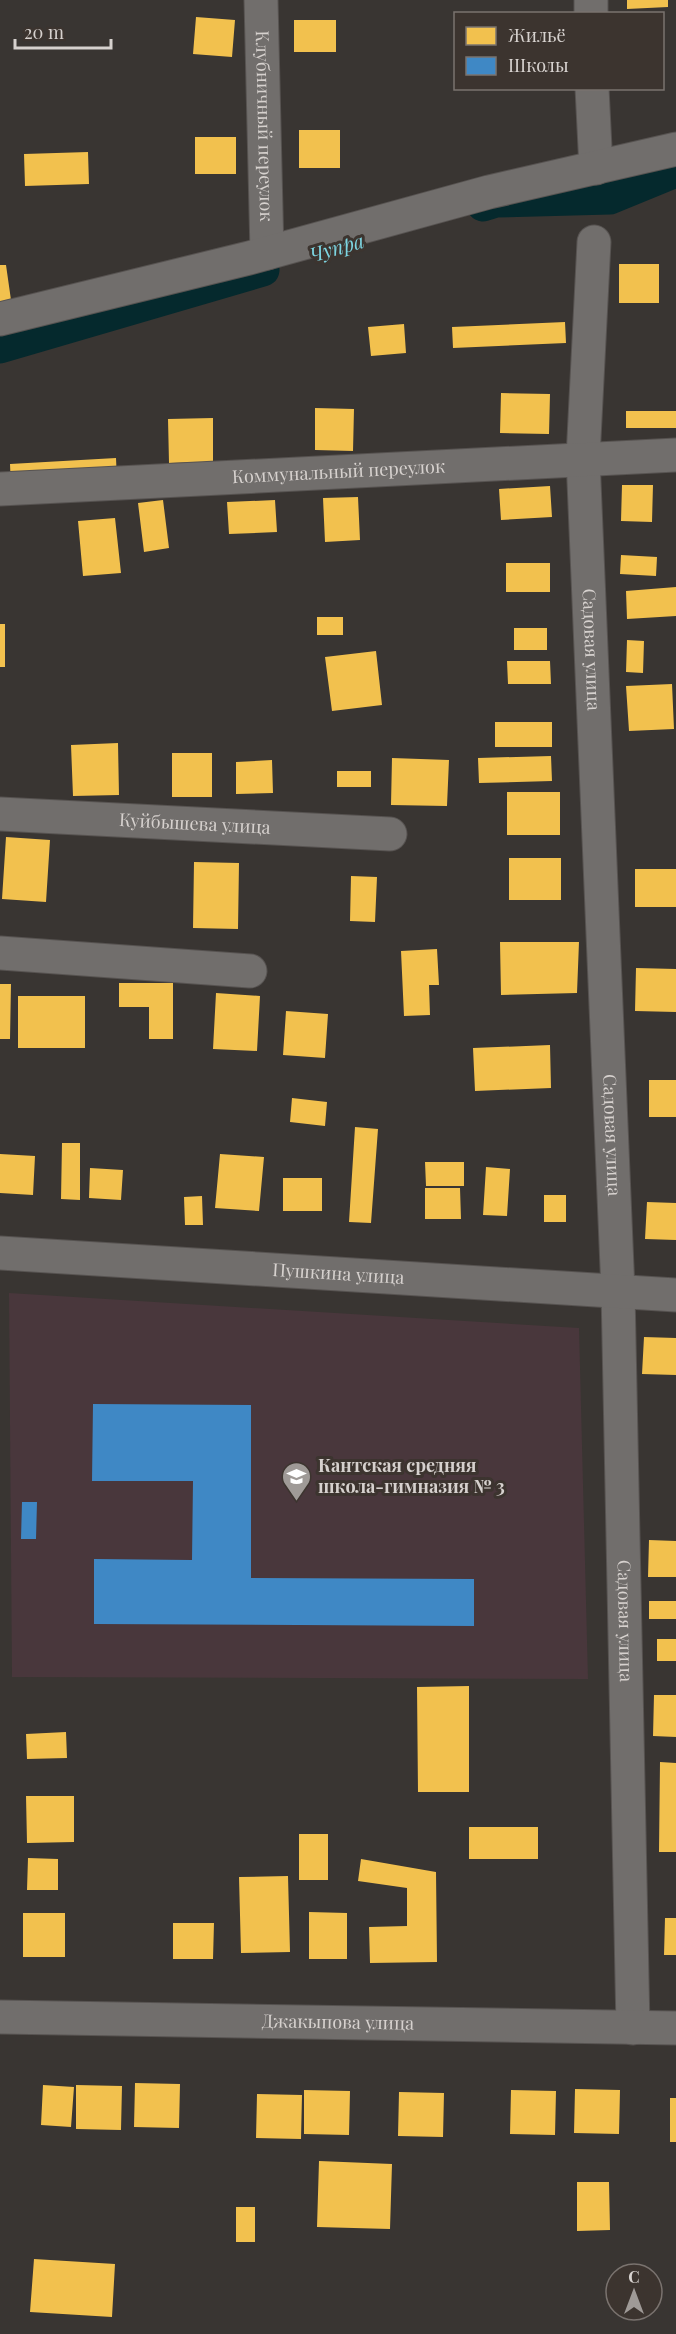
<svg xmlns="http://www.w3.org/2000/svg" width="676" height="2334" viewBox="0 0 676 2334" font-family="'Playfair Display',serif">
	<rect width="100%" height="100%" fill="#393532"/>
	<path fill="#49373c" d="M9,1293L579,1328L588,1679L12,1677Z"/>
	<path fill="#f2c14e" d="M627,0H668V7L627,9Z
		M196,17L235,20L232,57L193,54Z
		M294,20H336V52H294Z
		M299,130H340V168H299Z
		M195,137H236V174H195Z
		M88,152L89,184L25,186L24,154Z
		M619,264H659V303H619Z
		M0,265H6L11,300L0,302Z
		M565,322L566,343L453,348L452,327Z
		M404,324L406,353L371,356L368,327Z
		M501,393L550,394L549,434L500,433Z
		M315,408L354,409L353,451L315,450Z
		M626,411H676V428H626Z
		M213,418V462L169,463L168,419Z
		M116,458L117,481L11,487L10,464Z
		M622,485H653L652,522L621,521Z
		M550,486L552,517L501,520L499,489Z
		M358,497L360,540L325,542L323,498Z
		M163,500L169,548L144,552L138,503Z
		M275,500L277,532L229,534L227,502Z
		M115,518L121,573L83,576L78,521Z
		M621,555L657,557L656,576L620,574Z
		M506,563H550V592H506Z
		M676,587V616L627,619L626,591Z
		M317,617H343V635H317Z
		M0,624H5V667H0Z
		M514,628H547V650H514Z
		M627,640L644,641L643,673L626,672Z
		M376,651L382,705L332,711L325,657Z
		M507,661H550L551,684H508Z
		M672,684L674,729L629,731L626,686Z
		M495,722H552V747H495Z
		M118,743L119,795L73,796L71,745Z
		M172,753H212V797H172Z
		M551,756L552,781L479,783L478,758Z
		M392,758L449,760L447,806L391,805Z
		M272,760L273,793L236,794V762Z
		M337,771H371V787H337Z
		M507,792H560V835H507Z
		M6,837L50,840L46,902L2,899Z
		M509,858H561V900H509Z
		M194,862L239,863L238,929L193,928Z
		M635,869H676V907H635Z
		M351,876L377,877L375,922L350,921Z
		M500,942H579L577,993L501,995Z
		M437,949L439,985H429L430,1015L404,1016L401,951Z
		M636,968L676,969V1012L635,1011Z
		M119,983H173V1039H149V1007H119Z
		M0,984H11L10,1039H0Z
		M216,993L260,996L257,1051L213,1049Z
		M18,996H85V1048H18Z
		M286,1011L328,1014L325,1058L283,1055Z
		M550,1045L551,1088L475,1091L473,1048Z
		M649,1080H676V1117H649Z
		M292,1098L327,1102L325,1126L290,1122Z
		M355,1127L378,1129L371,1223L349,1222Z
		M62,1143H80V1200L61,1199Z
		M0,1154L35,1156L33,1195L0,1193Z
		M220,1154L264,1157L259,1211L215,1208Z
		M425,1162H464V1186H426Z
		M486,1167L510,1169L507,1216L483,1215Z
		M90,1168L123,1170L121,1200L89,1198Z
		M283,1178H322V1211H283Z
		M425,1188H460L461,1219H425Z
		M544,1195H566V1222H544Z
		M202,1196L203,1225H185L184,1197Z
		M647,1202L676,1203V1240L645,1239Z
		M644,1337L676,1338V1375L642,1374Z
		M649,1540L676,1541V1577H648Z
		M649,1601H676V1619H649Z
		M657,1639H676V1661H657Z
		M469,1686V1792H418L417,1687Z
		M654,1695H676V1737L653,1736Z
		M66,1732L67,1758L27,1759L26,1734Z
		M660,1762L676,1763V1852H659Z
		M26,1796H74V1842L27,1843Z
		M469,1827H538V1859H469Z
		M299,1834H328V1880H299Z
		M28,1858L58,1859V1890H27Z
		M361,1859L436,1872L437,1962L370,1963L369,1927L407,1926V1888L358,1881Z
		M288,1876L290,1952L241,1953L239,1877Z
		M309,1912L347,1913V1959H309Z
		M23,1913H65V1957H23Z
		M665,1918H676V1955H664Z
		M173,1923H214L213,1959H173Z
		M135,2083L180,2084L179,2128L134,2127Z
		M43,2085L74,2087L71,2127L41,2125Z
		M76,2085L122,2086L121,2130L76,2129Z
		M575,2089L620,2090L619,2134L574,2133Z
		M304,2090L350,2091L349,2135L304,2134Z
		M511,2090L556,2091L555,2135L510,2134Z
		M399,2092L444,2093L443,2137L398,2136Z
		M257,2094L302,2095L301,2139L256,2138Z
		M670,2098H676V2142H670Z
		M319,2161L392,2164L390,2229L317,2227Z
		M577,2182H609L610,2230L577,2231Z
		M236,2207H255V2242H236Z
		M34,2259L115,2264L112,2317L30,2312Z"/>
	<path fill="#3f88c5" d="M93,1404L251,1405V1578L474,1579V1626L94,1624V1559L192,1560L193,1481H92Z
		M22,1502H37L36,1539H21Z"/>
	<g fill="none" stroke-linecap="round" stroke-linejoin="round">
		<path stroke="#05292d" stroke-width="33" d="M483,205L496,201L610,198L676,171
			M0,347L263,270"/>
		<defs>
			<g id="street">
				<path id="s1" d="M261,0L267,253"/>
				<path d="M591,0V14"/>
				<path d="M592,88L596,168"/>
				<path id="s2" d="M594,242L583,458L618,1291L633,2028"/>
				<path d="M0,319L249,258L489,192L676,149"/>
				<path id="s3" d="M0,489L676,455"/>
				<path id="s4" d="M0,814L390,834"/>
				<path d="M0,953L250,971"/>
				<path id="s5" d="M0,1253L676,1295"/>
				<path id="s6" d="M0,2017L676,2028"/>
			</g>
		</defs>
		<use href="#street" stroke="#575351" stroke-width="35"/>
		<use href="#street" stroke="#716e6c" stroke-width="33"/>
	</g>
	<defs>
		<symbol id="school-pin" viewBox="-11 -11 22 30"><path d="M0 17L-7.5 6A9.5 9.5 0 1 1 7.5 6Z" fill="#9f9a97" stroke="#3c342f"/><path d="M0-5L7-2L0 1L-7-2ZM-4 1L0 2.5L4 1V4Q0 6-4 4Z" fill="#fff"/></symbol>
	</defs>
	<g fill-rule="evenodd">
		<use href="#school-pin" x="280" y="1460" width="33" height="45"/>
	</g>
	<g text-anchor="middle" stroke-width="6" stroke-linejoin="round" paint-order="stroke">
		<g font-size="18" fill="#d6d1ce" stroke="#3c342f">
			<text dy="6" stroke="none"><textPath href="#s1" startOffset="126">Клубничный переулок</textPath></text>
			<text dy="6" stroke="none"><textPath href="#s3" startOffset="339">Коммунальный переулок</textPath></text>
			<text dy="6" stroke="none"><textPath href="#s2" startOffset="408">Садовая улица</textPath></text>
			<text dy="6" stroke="none"><textPath href="#s4" startOffset="195">Куйбышева улица</textPath></text>
			<text dy="6" stroke="none"><textPath href="#s2" startOffset="894">Садовая улица</textPath></text>
			<text dy="6" stroke="none"><textPath href="#s5" startOffset="339">Пушкина улица</textPath></text>
			<text dy="6" stroke="none"><textPath href="#s2" startOffset="1380">Садовая улица</textPath></text>
			<text dy="6" stroke="none"><textPath href="#s6" startOffset="338">Джакыпова улица</textPath></text>
		</g>
		<g font-size="18" font-weight="bold" fill="#d6d1ce" stroke="#3c342f" text-anchor="start">
			<text x="318" y="1472">Кантская средняя<tspan x="318" dy="21">школа-гимназия № 3</tspan></text>
		</g>
		<g font-size="20" font-style="italic" fill="#7dd5e1" stroke="#3c342f">
			<text transform="translate(337 248) rotate(-16)" y="7">Чупра</text>
		</g>
	</g>
	<rect x="454" y="12" width="210" height="78" fill="#3c342f" stroke="#7a736f" stroke-width="1.5"/>
	<rect x="466" y="27" width="30" height="18" fill="#f2c14e" stroke="#7a736f" stroke-width="1.5"/>
	<text x="508" y="42" font-size="18" fill="#d6d1ce">Жильё</text>
	<rect x="466" y="57" width="30" height="18" fill="#3f88c5" stroke="#7a736f" stroke-width="1.5"/>
	<text x="508" y="72" font-size="18" fill="#d6d1ce">Школы</text>
	<g transform="translate(634 2292)"><circle r="28" fill="#3c342f" stroke="#7a736f" stroke-width="1.5"/>
	<path d="M0-4.5L10 22L0 15L-10 22Z" fill="#9f9a97"/>
	<text y="-9" font-size="16" font-weight="bold" text-anchor="middle" fill="#d6d1ce">С</text>
	</g>
	<path d="M15 39v9h96v-9" fill="none" stroke="#d6d1ce" stroke-width="3"/>
	<text x="24" y="39" font-size="18" fill="#d6d1ce" stroke="#3c342f" stroke-width="4.5" paint-order="stroke">20 m</text>
</svg>
